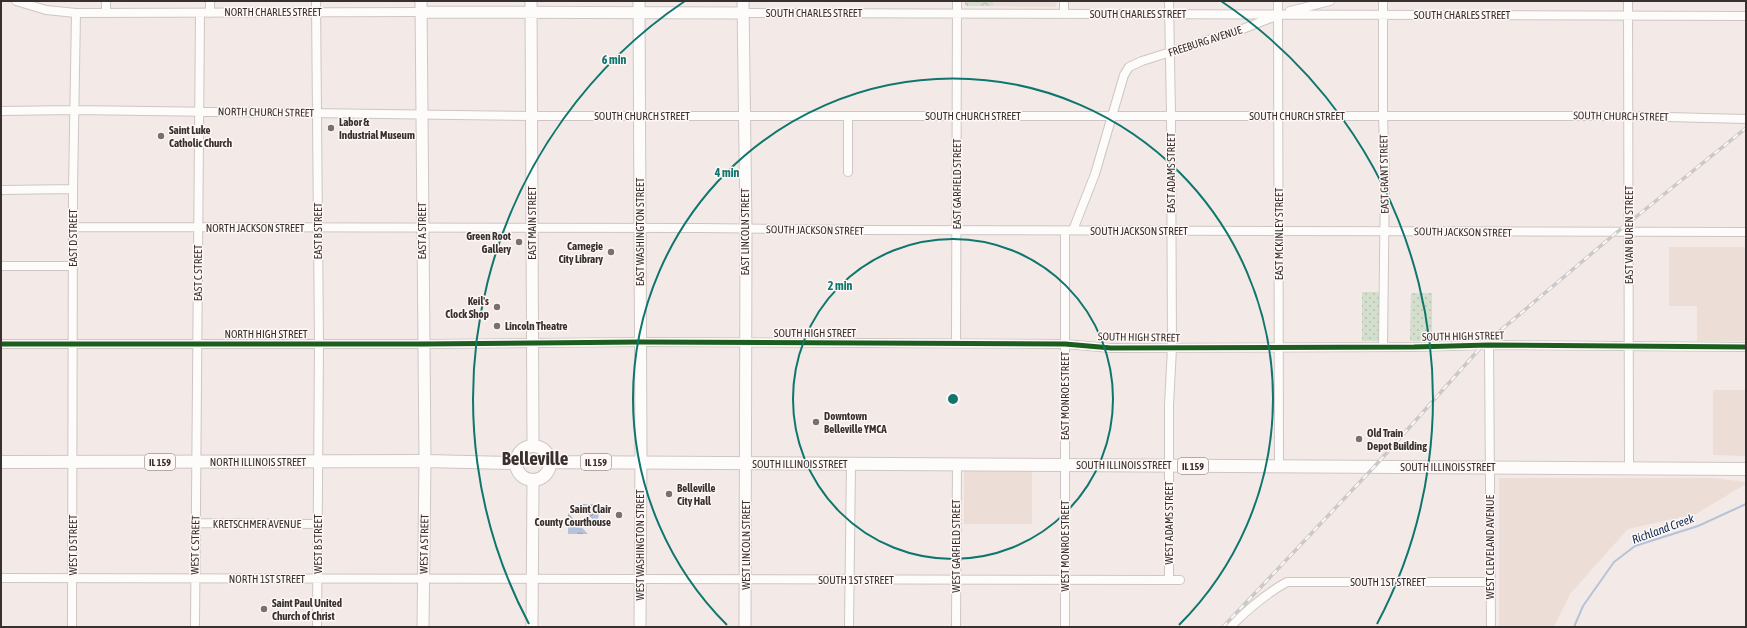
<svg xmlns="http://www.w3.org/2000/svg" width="1747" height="628" viewBox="0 0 1747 628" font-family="'Asap Condensed',sans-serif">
	<defs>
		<pattern id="park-crowns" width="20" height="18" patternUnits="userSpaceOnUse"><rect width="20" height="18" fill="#d3decd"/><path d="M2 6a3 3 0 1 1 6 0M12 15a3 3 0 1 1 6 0" fill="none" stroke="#b6bfb0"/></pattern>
		<pattern id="garden-dots" width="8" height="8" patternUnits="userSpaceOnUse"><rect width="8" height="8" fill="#d3decd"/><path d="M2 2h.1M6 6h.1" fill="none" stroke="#b6bfb0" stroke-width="1.8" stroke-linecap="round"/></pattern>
		<pattern id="water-waves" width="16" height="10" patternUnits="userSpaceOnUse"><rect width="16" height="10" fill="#b5c3da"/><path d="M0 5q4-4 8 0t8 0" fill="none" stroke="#949fb1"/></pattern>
	</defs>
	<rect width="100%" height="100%" fill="#f3eae7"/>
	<path fill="#edddd7" d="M965,1H1057L1056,7L965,6Z
		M1669,247H1746V341H1697V306H1669Z
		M1713,390H1746V453L1744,456L1713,455Z
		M964,471H1032V524H964Z
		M1499,478H1714L1746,482V484L1696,514L1628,529L1570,594L1554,627H1499Z"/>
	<path fill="url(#park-crowns)" d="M965,1H994L993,6H965Z"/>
	<path fill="url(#garden-dots)" d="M1362,292H1380V338L1378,341H1362Z
		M1411,293H1432V341H1410Z"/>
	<path fill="url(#water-waves)" d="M578,504H599L598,525Z
		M568,513L588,534H568Z"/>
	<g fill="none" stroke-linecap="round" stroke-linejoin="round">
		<path stroke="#b5c3da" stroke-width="2" d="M1574,627L1583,606L1614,562L1635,546L1698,526L1746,504"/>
		<defs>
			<path id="street" d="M16,1L46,10L76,13L420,12
				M106,1V13
				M210,1V13
				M316,1L319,344L317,627
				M1278,1L1279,466
				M1383,1V116L1385,175L1383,347
				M1628,1L1629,468
				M1290,11L1330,1
				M743,13L1746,16
				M1064,14V1
				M1,111L74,110L531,116H1628L1746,119
				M848,116V172
				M1,190L73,189
				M74,227L703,228L856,230L1746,232
				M1073,230L1095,174L1124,75L1129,67L1142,61L1240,30L1276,16
				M1065,231V627
				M1,266H73
				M956,343L957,1
				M1,344H423L640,342L1065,344L1111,348L1414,347L1489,345L1746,347
				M1489,345L1491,627
				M196,523L318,524
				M1,578L1180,580
				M1169,580V405L1172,348L1171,115L1169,1
				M72,627L73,189L76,13
				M195,627L200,13
				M849,627L851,464
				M956,627L957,464
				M1230,627C1247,610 1265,594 1287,582H1490"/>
			<path id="secondary" d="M421,1L425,461L423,627
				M531,1L533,445
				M639,1L641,452L640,627
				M743,1L746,229L745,627
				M420,12L743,13
				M532,627L533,480"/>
			<path id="primary" d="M516 463a17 17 0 1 1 34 0a17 17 0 1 1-34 0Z
				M1,462L425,461L515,463
				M550,462L1746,469"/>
		</defs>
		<use href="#street" stroke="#cdc6c4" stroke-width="10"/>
		<use href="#secondary" stroke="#cdc6c4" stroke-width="13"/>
		<use href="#primary" stroke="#cdc6c4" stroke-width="14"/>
		<use href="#street" stroke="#fdfcfb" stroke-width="8"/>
		<use href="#secondary" stroke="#fdfcfb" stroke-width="11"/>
		<use href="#primary" stroke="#fdfcfb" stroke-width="12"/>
		<defs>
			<path id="rail" d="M1223,627L1374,467L1482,346L1616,233L1746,128"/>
		</defs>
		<use href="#rail" stroke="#cac8c8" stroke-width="3.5"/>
		<use href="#rail" stroke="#fef7f5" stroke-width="2" stroke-dasharray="6" stroke-linecap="butt"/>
		<defs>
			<path id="cycleway" d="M1,344H423L640,342L1065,344L1111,348L1414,347L1489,345L1746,347"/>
		</defs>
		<use href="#cycleway" stroke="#fef7f5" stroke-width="8"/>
		<use href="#cycleway" stroke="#1b5e20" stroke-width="5"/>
	</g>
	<g fill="none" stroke="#0f766e" stroke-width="2">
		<circle cx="953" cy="399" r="160"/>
		<path d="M727 625A320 320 0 1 1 1179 625"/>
		<path d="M529 624A480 480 0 0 1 685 1M1221 1A480 480 0 0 1 1377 624"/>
	</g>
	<g fill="#79716f" stroke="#fef7f5" stroke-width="1.5">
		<circle cx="331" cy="128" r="4"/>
		<circle cx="161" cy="136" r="4"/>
		<circle cx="519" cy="242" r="4"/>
		<circle cx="611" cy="252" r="4"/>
		<circle cx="497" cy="307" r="4"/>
		<circle cx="497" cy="326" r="4"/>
		<circle cx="816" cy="422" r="4"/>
		<circle cx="1359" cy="439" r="4"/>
		<circle cx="669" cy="494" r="4"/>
		<circle cx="619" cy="515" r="4"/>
		<circle cx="264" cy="609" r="4"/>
	</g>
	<g text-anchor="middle" stroke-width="3" stroke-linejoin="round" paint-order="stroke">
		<g fill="#fef7f5" stroke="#736c6a" stroke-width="1">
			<rect x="145" y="454" width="30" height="16" rx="3"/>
			<rect x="581" y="454" width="30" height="16" rx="3"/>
			<rect x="1178" y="458" width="30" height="16" rx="3"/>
		</g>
		<g font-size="10" font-weight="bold" fill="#37302e">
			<text x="160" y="466">IL 159</text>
			<text x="596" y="466">IL 159</text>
			<text x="1193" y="470">IL 159</text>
		</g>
		<g font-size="11" fill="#37302e" stroke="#fef7f5">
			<text x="273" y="16">NORTH CHARLES STREET</text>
			<text x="814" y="17">SOUTH CHARLES STREET</text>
			<text x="1138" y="18">SOUTH CHARLES STREET</text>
			<text x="1462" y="19">SOUTH CHARLES STREET</text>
			<text transform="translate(1205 41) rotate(-18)" y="4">FREEBURG AVENUE</text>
			<text transform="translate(266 112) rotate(1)" y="4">NORTH CHURCH STREET</text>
			<text x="642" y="120">SOUTH CHURCH STREET</text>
			<text x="973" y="120">SOUTH CHURCH STREET</text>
			<text x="1297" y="120">SOUTH CHURCH STREET</text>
			<text transform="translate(1621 116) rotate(1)" y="4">SOUTH CHURCH STREET</text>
			<text transform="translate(1171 173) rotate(-90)" y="4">EAST ADAMS STREET</text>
			<text transform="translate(1384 174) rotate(-91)" y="4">EAST GRANT STREET</text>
			<text transform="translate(957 184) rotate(-90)" y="4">EAST GARFIELD STREET</text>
			<text transform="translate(532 223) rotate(-90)" y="4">EAST MAIN STREET</text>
			<text x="255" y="232">NORTH JACKSON STREET</text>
			<text transform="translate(815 230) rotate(1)" y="4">SOUTH JACKSON STREET</text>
			<text transform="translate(318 231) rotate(-90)" y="4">EAST B STREET</text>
			<text transform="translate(422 231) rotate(-90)" y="4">EAST A STREET</text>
			<text x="1139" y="235">SOUTH JACKSON STREET</text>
			<text transform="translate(640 232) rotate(-90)" y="4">EAST WASHINGTON STREET</text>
			<text transform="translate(745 232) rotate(-90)" y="4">EAST LINCOLN STREET</text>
			<text transform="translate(1463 232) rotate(1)" y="4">SOUTH JACKSON STREET</text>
			<text transform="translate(1279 234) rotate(-90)" y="4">EAST MCKINLEY STREET</text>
			<text transform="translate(1629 235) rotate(-90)" y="4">EAST VAN BUREN STREET</text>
			<text transform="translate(73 238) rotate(-90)" y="4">EAST D STREET</text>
			<text transform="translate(198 273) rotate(-90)" y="4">EAST C STREET</text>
			<text x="815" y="337">SOUTH HIGH STREET</text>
			<text x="266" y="338">NORTH HIGH STREET</text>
			<text transform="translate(1463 336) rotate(-1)" y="4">SOUTH HIGH STREET</text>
			<text transform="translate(1139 337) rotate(1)" y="4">SOUTH HIGH STREET</text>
			<text transform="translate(1065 396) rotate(-90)" y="4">EAST MONROE STREET</text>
			<text x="258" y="466">NORTH ILLINOIS STREET</text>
			<text x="800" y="468">SOUTH ILLINOIS STREET</text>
			<text x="1124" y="469">SOUTH ILLINOIS STREET</text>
			<text x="1448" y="471">SOUTH ILLINOIS STREET</text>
			<text transform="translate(1169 523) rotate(-90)" y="4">WEST ADAMS STREET</text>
			<text x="257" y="528">KRETSCHMER AVENUE</text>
			<text transform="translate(318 544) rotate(-90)" y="4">WEST B STREET</text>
			<text transform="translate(424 544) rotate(-89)" y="4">WEST A STREET</text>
			<text transform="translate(73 545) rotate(-90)" y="4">WEST D STREET</text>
			<text transform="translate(195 545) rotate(-89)" y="4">WEST C STREET</text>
			<text transform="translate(640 545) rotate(-90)" y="4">WEST WASHINGTON STREET</text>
			<text transform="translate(746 545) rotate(-90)" y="4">WEST LINCOLN STREET</text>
			<text transform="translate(956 546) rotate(-90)" y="4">WEST GARFIELD STREET</text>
			<text transform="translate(1065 546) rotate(-90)" y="4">WEST MONROE STREET</text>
			<text transform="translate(1490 547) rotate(-90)" y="4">WEST CLEVELAND AVENUE</text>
			<text x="267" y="583">NORTH 1ST STREET</text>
			<text x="856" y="584">SOUTH 1ST STREET</text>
			<text x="1388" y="586">SOUTH 1ST STREET</text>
		</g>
		<g font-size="11" font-weight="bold" fill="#37302e" stroke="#fef7f5" text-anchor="start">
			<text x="339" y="126">Labor &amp;<tspan x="339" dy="13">Industrial Museum</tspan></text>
			<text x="169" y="134">Saint Luke<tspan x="169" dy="13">Catholic Church</tspan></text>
			<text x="511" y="240" text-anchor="end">Green Root<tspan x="511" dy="13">Gallery</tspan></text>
			<text x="603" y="250" text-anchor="end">Carnegie<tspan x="603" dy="13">City Library</tspan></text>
			<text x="489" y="305" text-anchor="end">Keil's<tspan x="489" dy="13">Clock Shop</tspan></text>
			<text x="505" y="330">Lincoln Theatre</text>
			<text x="824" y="420">Downtown<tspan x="824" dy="13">Belleville YMCA</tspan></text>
			<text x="1367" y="437">Old Train<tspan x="1367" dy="13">Depot Building</tspan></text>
			<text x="677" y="492">Belleville<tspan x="677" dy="13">City Hall</tspan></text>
			<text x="611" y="513" text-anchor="end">Saint Clair<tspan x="611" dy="13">County Courthouse</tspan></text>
			<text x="272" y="607">Saint Paul United<tspan x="272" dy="13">Church of Christ</tspan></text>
		</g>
		<g font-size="12" font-style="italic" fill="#0a2a55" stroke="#fef7f5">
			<text transform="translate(1663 529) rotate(-20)" y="4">Richland Creek</text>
		</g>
		<g font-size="19" font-weight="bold" fill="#37302e" stroke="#fef7f5">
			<text x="535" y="465">Belleville</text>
		</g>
	</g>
	<circle cx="953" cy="399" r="6" fill="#0f766e" stroke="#fef7f5" stroke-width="2"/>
	<g font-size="12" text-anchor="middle" font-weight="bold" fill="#0f766e" stroke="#fef7f5" stroke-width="3" stroke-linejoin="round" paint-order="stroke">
		<text x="614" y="64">6 min</text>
		<text x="727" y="177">4 min</text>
		<text x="840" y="290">2 min</text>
	</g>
	<rect width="1747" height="628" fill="none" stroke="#37302e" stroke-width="4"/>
</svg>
